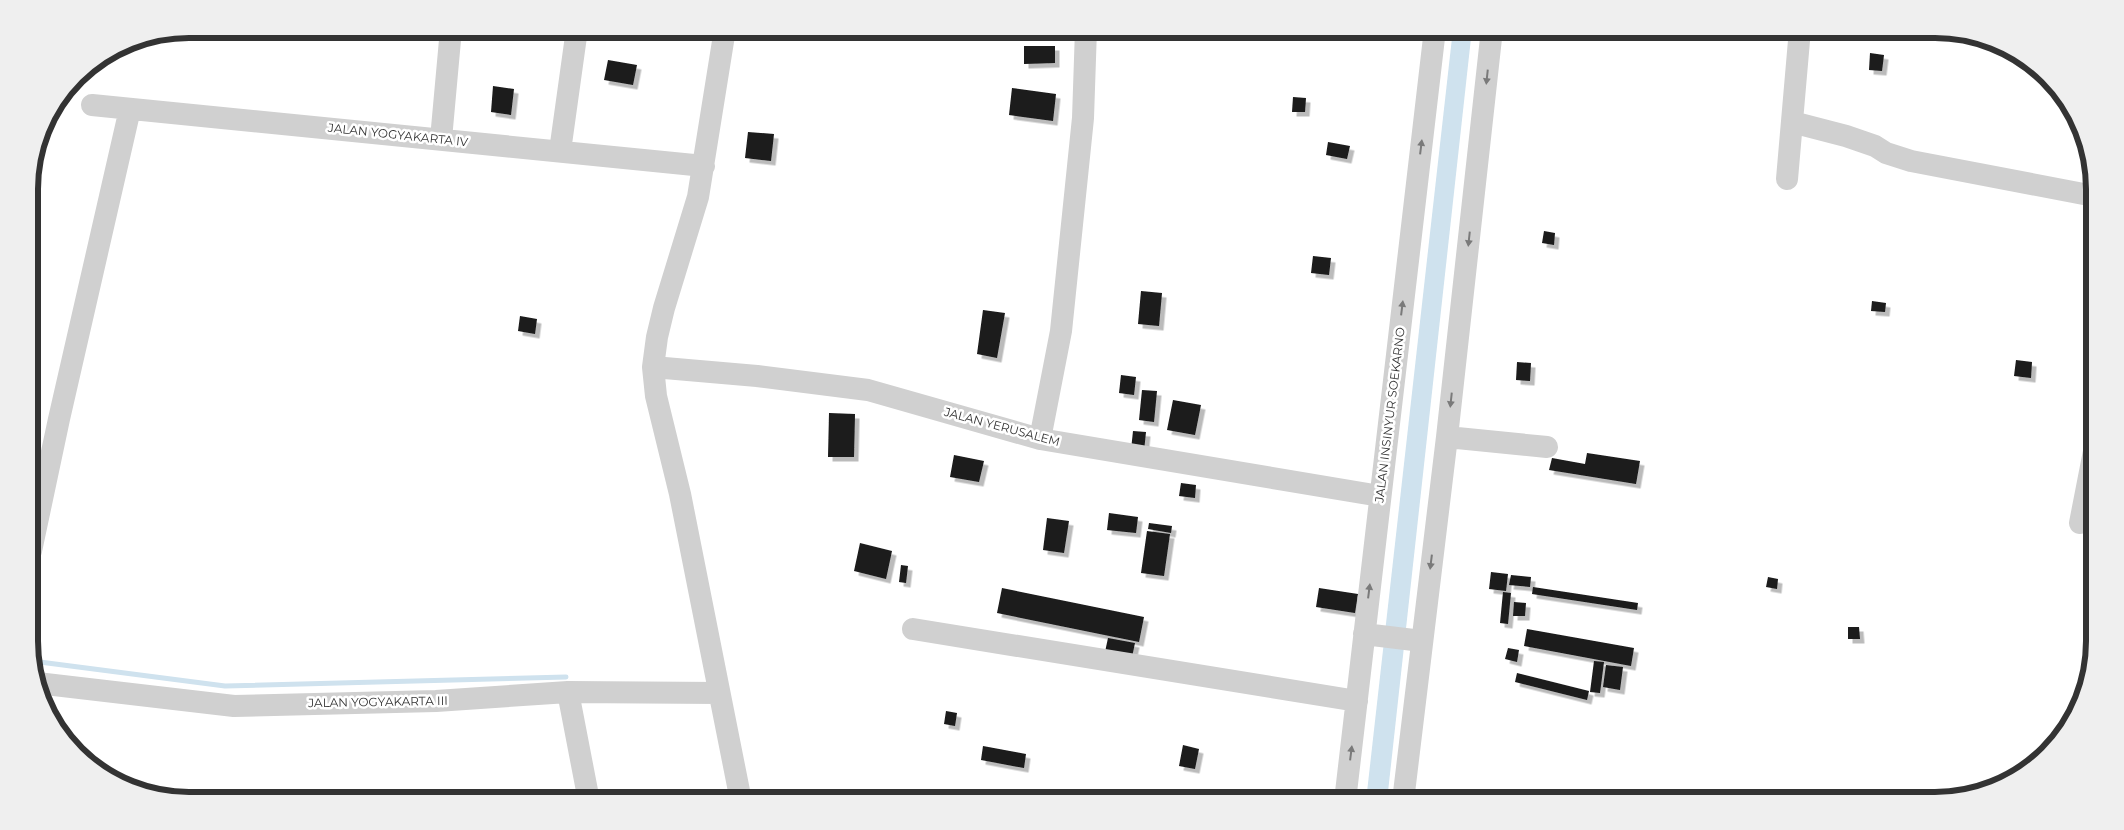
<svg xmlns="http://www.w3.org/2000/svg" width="2124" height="830" viewBox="0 0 2124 830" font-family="Montserrat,sans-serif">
	<defs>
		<filter id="shadow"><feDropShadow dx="4.5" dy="4.5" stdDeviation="0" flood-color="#0004"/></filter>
	</defs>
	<rect width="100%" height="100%" fill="#fff"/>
	<path fill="#cfe2ee" d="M1453,29H1472L1387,801H1366Z"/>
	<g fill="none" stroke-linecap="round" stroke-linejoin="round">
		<path stroke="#cfe2ee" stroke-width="5" d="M32,661L225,686L566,677"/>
	</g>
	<path fill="#1a1a1a" filter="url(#shadow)" d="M1024,46H1055V63L1024,64Z
		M1870,53L1884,55L1882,71L1869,70Z
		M608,60L637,65L633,85L604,80Z
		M493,86L514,89L511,115L491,112Z
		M1012,88L1056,94L1053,121L1009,115Z
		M1293,97L1306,98L1305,112H1292Z
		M748,132L774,134L771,161L745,158Z
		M1328,142L1350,146L1347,159L1326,155Z
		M1544,231L1555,233L1554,245L1542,243Z
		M1313,256L1331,258L1329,275L1311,273Z
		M1141,291L1162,293L1159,326L1138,324Z
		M1872,301L1886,303L1885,312L1871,311Z
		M983,310L1005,313L997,358L977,354Z
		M520,316L537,319L535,334L518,331Z
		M2016,360L2032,362L2031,378L2014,376Z
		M1517,362L1531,363L1530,381L1516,380Z
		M1121,375L1136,377L1134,395L1119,393Z
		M1142,390L1157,391L1154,422L1139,420Z
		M1173,400L1201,405L1195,435L1167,430Z
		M829,413L855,414L854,457H828Z
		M1133,431L1146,432L1144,451L1131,450Z
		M1587,453L1640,461L1636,484L1549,470L1552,458L1585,464Z
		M954,455L984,461L979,482L950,477Z
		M1181,483L1196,485L1195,498L1179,496Z
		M1109,513L1138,517L1136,533L1107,530Z
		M1047,518L1069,521L1064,553L1043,550Z
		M1149,523L1172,526L1171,533L1148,529Z
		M1147,531L1170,534L1164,576L1141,573Z
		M860,543L892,551L886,579L854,571Z
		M901,565L908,566L906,583L899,582Z
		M1491,572L1508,574L1506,591L1489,589Z
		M1511,575L1531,577L1530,587L1509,585Z
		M1768,577L1778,579L1777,589L1766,587Z
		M1533,587L1638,603L1637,610L1532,594Z
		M1002,588L1144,617L1139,642L997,613Z
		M1319,588L1358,594L1355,613L1316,607Z
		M1503,592L1511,593L1508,624L1500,623Z
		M1514,602L1526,603L1525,616H1513Z
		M1848,627H1859L1860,639H1848Z
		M1527,629L1634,648L1631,666L1524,646Z
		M1108,638L1135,643L1132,657L1105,652Z
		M1508,648L1519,650L1517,662L1505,659Z
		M1594,661L1604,662L1600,693L1590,692Z
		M1606,665L1623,667L1620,690L1603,687Z
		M1517,673L1589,691L1587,700L1515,682Z
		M946,711L957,713L955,726L944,724Z
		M1183,745L1199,749L1195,769L1179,766Z
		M983,746L1026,754L1024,768L981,760Z"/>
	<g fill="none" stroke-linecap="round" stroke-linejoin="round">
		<path stroke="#d0d0d0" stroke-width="22" d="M725,29L698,197L664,308L657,337L653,367L656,396L680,494L741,801
			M92,105L704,166
			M1792,122L1846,136L1875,146L1886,153L1911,161L2094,196
			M441,139L451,29
			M560,151L577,29
			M1787,179L1800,29
			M653,367L757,376L868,390L1040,439L1380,496
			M1447,437L1547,447
			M1040,439L1061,331L1083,118L1086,29
			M2080,523L2095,446
			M31,551L59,419L130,109
			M913,629L1357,701
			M1364,634L1422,641
			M37,683L234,706L436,701L568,692L719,693
			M568,692L589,801
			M1345,801L1435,29
			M1403,801L1447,437L1492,29"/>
	</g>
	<defs><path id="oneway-solid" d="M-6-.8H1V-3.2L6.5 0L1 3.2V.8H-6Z" transform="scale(1.25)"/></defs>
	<g fill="#7a7a7a">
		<use href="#oneway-solid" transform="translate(1487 77) rotate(96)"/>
		<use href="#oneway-solid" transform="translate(1421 147) rotate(-83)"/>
		<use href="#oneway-solid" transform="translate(1469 239) rotate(96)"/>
		<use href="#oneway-solid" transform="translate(1402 308) rotate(-83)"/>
		<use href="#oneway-solid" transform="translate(1451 400) rotate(96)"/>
		<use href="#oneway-solid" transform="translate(1431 562) rotate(97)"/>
		<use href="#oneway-solid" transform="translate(1369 591) rotate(-83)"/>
		<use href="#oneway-solid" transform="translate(1351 753) rotate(-83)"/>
	</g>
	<g text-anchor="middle" stroke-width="5" stroke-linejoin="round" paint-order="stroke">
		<g font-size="12" fill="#333" stroke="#fff">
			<text transform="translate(398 135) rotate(6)" y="4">JALAN YOGYAKARTA IV</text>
			<text transform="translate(1390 415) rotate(-83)" y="4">JALAN INSINYUR SOEKARNO</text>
			<text transform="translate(1002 427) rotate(15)" y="4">JALAN YERUSALEM</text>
			<text transform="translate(378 702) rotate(-1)" y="4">JALAN YOGYAKARTA III</text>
		</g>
	</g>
	<path d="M0 0H2124V830H0ZM189 38H1935A151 151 0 0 1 2086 189V641A151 151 0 0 1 1935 792H189A151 151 0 0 1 38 641V189A151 151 0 0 1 189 38Z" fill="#efefef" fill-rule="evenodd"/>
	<path fill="none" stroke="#333" stroke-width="6" d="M189 38H1935A151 151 0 0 1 2086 189V641A151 151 0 0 1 1935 792H189A151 151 0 0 1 38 641V189A151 151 0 0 1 189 38Z"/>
</svg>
